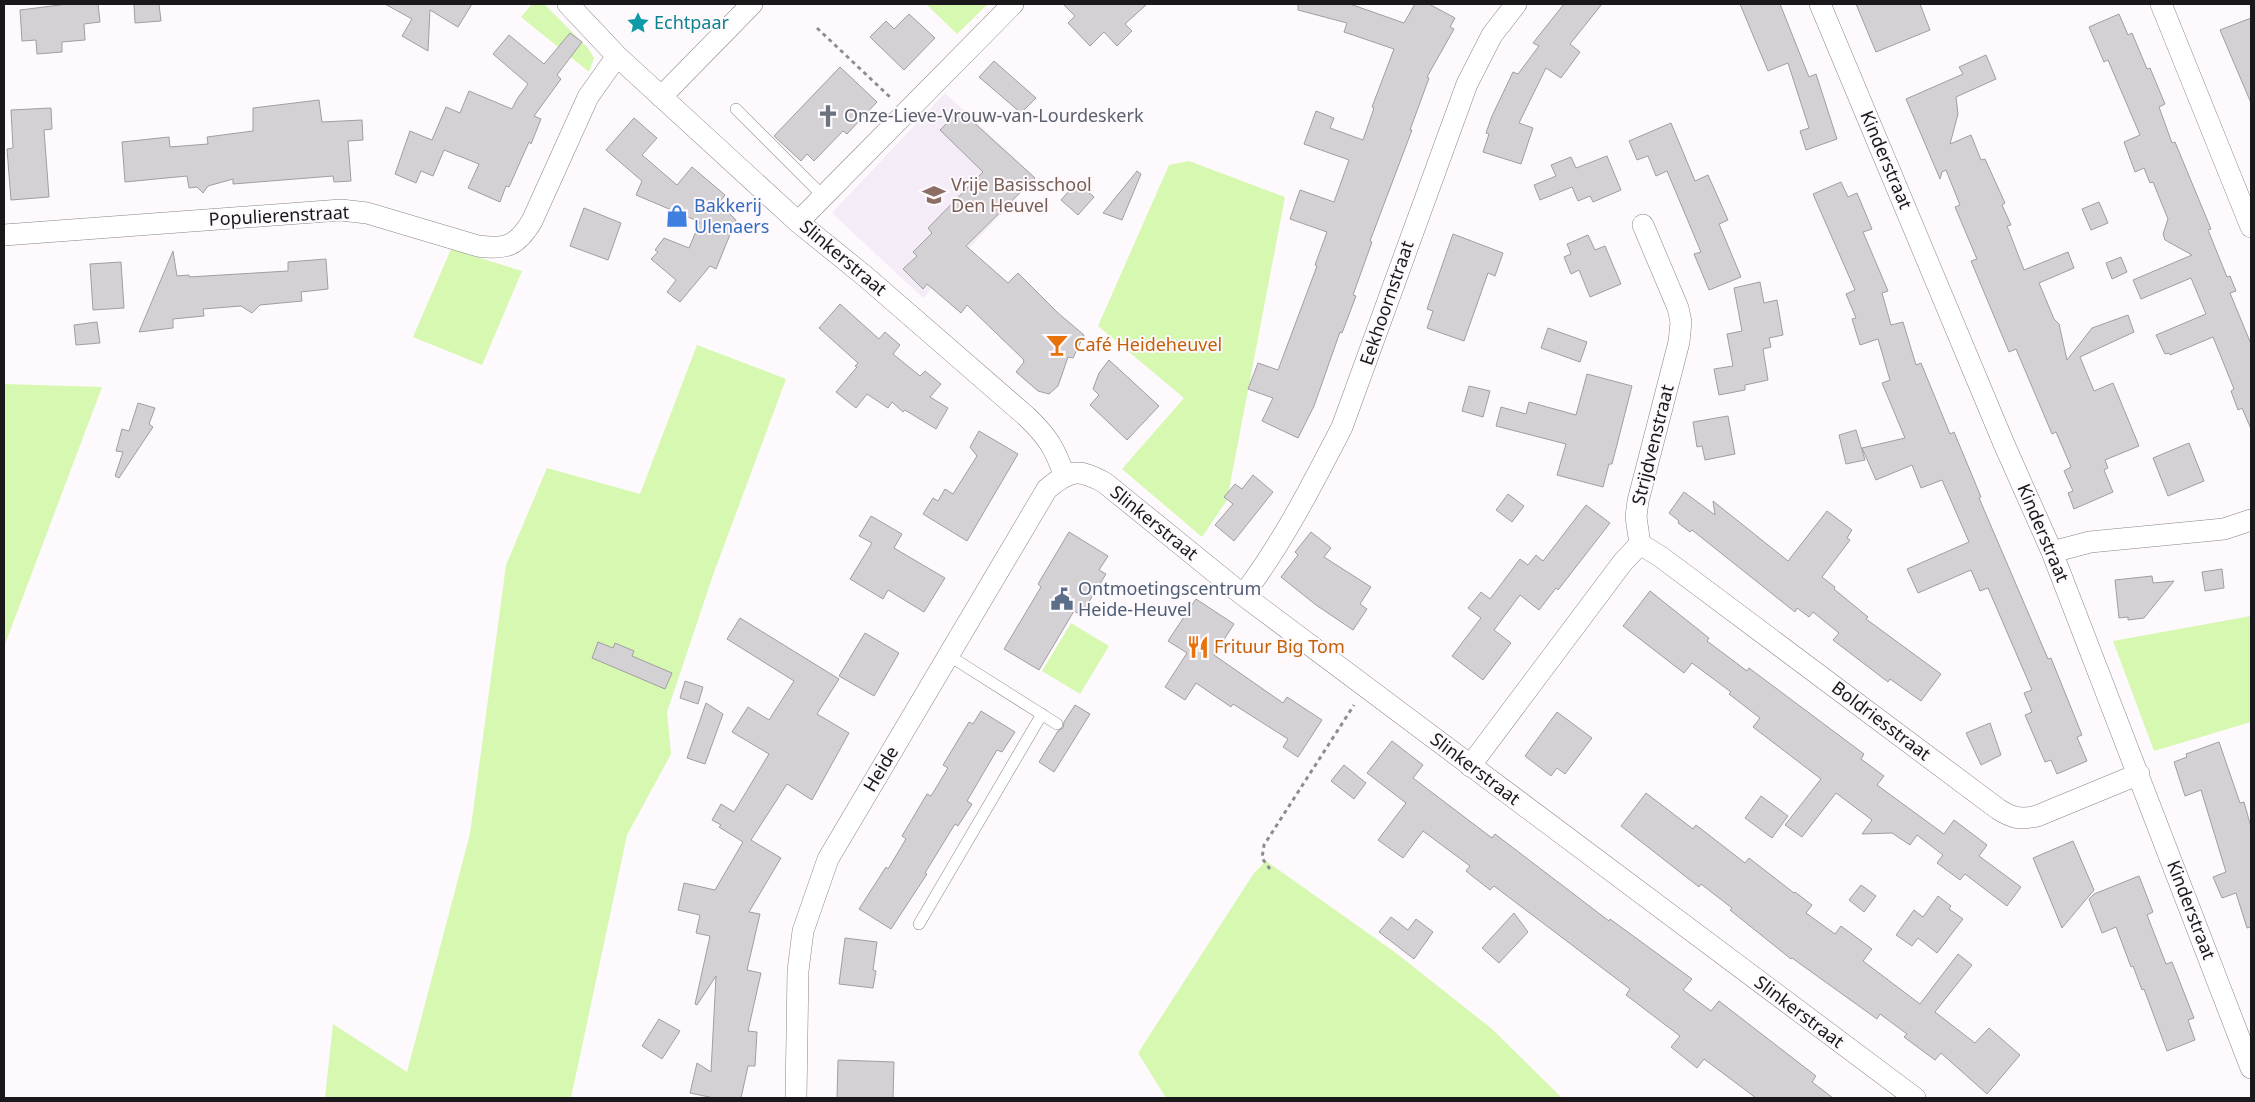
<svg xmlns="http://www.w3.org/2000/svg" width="2255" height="1102" viewBox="0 0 2255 1102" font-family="'Noto Sans',sans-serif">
	<rect width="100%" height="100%" fill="#fdf9fd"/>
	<path fill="#f4ecf6" d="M945,93L1035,177L923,298L832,213Z"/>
	<path fill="#d7f8b1" d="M532,4H544L588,48L594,58L589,72L521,17Z
		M926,4H988L957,34Z
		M1189,161L1285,197L1227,500L1202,537L1122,469L1184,398L1098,326L1169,165Z
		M451,249L522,271L482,365L413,337Z
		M697,345L786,379L713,575L667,712L671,754L627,835L571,1098H325L333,1024L407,1072L470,834L506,565L547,468L640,494Z
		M4,384L102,387L4,647Z
		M2251,616V722L2154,751L2113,641Z
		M1071,623L1109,646L1080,694L1042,671Z
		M1266,861L1396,953L1492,1029L1562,1098H1166L1138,1053L1254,873Z"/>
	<path fill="#d4d1d5" stroke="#a19ea1" d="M68,4H98L100,22L84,24L85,40L62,42V52L37,54L36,40L22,41L20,10Z
		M134,4H159L161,21L135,23Z
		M385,4H472L458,27L430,10L428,51L402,36L412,19Z
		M1063,4H1147L1125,24L1132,31L1117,46L1104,32L1090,46L1068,23L1075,16Z
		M1298,4H1350L1404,23L1415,4H1429L1455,18L1450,27L1454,29L1427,77L1429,78L1410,130H1412L1370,241L1372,242L1353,295L1356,296L1342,333L1340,332L1314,406L1298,438L1262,421L1273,398L1248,389L1258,363L1278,370L1317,266L1315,265L1327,232L1290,219L1300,190L1334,202L1349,160L1304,144L1316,111L1334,118L1330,128L1363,140L1374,108L1372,107L1394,49L1344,32L1347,23L1298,10Z
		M1564,4H1602L1570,44L1580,52L1561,78L1546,68L1519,123L1533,128L1521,164L1483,152L1489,134L1486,133L1492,116L1513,72L1518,74L1539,46L1533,43Z
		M1740,4H1780L1809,77L1816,74L1837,139L1806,150L1800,131L1809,128L1788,63L1768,71Z
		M1856,4H1920L1930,30L1876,52Z
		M909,14L935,38L904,70L870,37L886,21L894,29Z
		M2119,14L2128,35L2132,33L2147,69L2150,68L2165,104L2159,107L2172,143L2175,142L2211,229L2208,230L2227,277L2230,276L2236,291L2230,293L2251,344V429L2242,408L2238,410L2231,391L2234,389L2213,337L2170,355L2169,353L2165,354L2156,335L2206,314L2191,278L2141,299L2133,280L2192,255L2165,240L2163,234L2168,219L2153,182L2150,183L2144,168L2135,172L2124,142L2140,135L2108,60L2104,62L2089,27Z
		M2251,18V103L2220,30Z
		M570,33L582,42L557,75L561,79L534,116L541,119L531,144L529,142L509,187L506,186L500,202L468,188L479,164L444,150L433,176L421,171L416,183L395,174L410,131L432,140L446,107L460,113L469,91L512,109L517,99L528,84L493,54L509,35L544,64Z
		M1986,55L1996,79L1956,97L1958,114L1950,144L1971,135L1981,160L1985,159L2005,203L2002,205L2011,225L2007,226L2024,270L2068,252L2074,268L2039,283L2054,319L2059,324L2067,360L2092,328L2128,315L2134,332L2080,357L2094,391L2113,383L2139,446L2105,460L2108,468L2104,470L2113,492L2074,509L2068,493L2073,491L2064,471L2071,467L2056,432L2052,434L2016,349L2009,352L1971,261L1977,259L1955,207L1960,205L1946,170L1942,172L1940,179L1906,99L1963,74L1959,67Z
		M994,61L1036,98L1021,113L979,77Z
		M840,67L877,102L847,134L843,131L814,161L807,154L801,161L774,136Z
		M319,100L322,122L362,120L363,140L348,141L351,181L334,182L333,176L233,184V179L208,186L203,193L197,187L189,188L187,176L125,182L122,142L169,137L170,147L208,144L207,137L253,131V108Z
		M51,108L52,129L44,130L49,197L11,200L7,149L13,148L11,110Z
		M960,110L1035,178L966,246L1008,283L1018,273L1058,313L1084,335L1073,358L1068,357L1058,386L1049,394L1038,391L1016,372L1024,362L1023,359L967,305L961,313L927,284L923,289L903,269L917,256L913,252L932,233L928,228L983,172L940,130Z
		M634,118L657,138L642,155L677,185L692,167L725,195L719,203L736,220L716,269L710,266L680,302L667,292L676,280L651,259L658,252L655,250L664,238L689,248L700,222L636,195L642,181L606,150Z
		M1671,123L1695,181L1708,175L1728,220L1719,224L1741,277L1709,290L1694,254L1701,252L1667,171L1656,176L1648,156L1637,160L1629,141Z
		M1607,156L1621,190L1593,202L1590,196L1578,201L1572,187L1540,200L1534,185L1556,176L1551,165L1571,157L1576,168Z
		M1137,171L1141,174L1122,220L1103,213Z
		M1077,182L1094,197L1078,215L1061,200Z
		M1841,182L1848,197L1857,193L1872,229L1863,232L1888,291L1882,293L1891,325L1903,322L1916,365L1921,363L1950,434L1954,432L1981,497L1979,498L2048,659L2051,658L2082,735L2077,737L2087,761L2057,774L2051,760L2045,762L2025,715L2032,712L2024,693L2032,690L1988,588L1980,591L1971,570L1918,593L1907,569L1969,542L1942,480L1921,488L1912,465L1876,480L1862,448L1905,438L1882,383L1890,380L1878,339L1860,345L1852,319L1856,318L1846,294L1855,290L1813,194Z
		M2099,202L2108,223L2091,230L2082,209Z
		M584,208L621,223L608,260L570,246Z
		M1453,234L1503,253L1495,276L1488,273L1464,341L1427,328L1433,311L1427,309Z
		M1588,235L1595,250L1605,246L1621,284L1590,297L1579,270L1571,274L1564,257L1571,254L1567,244Z
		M173,251L177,276L189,275V277L288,271V262L326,259L328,289L301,292L302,301L260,305L252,313L241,306L203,309L204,316L173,319V328L139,332Z
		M2121,257L2127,272L2112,279L2106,263Z
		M121,262L124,308L93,310L90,264Z
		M1760,282L1764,303L1777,300L1783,335L1769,338L1771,347L1763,349L1768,380L1745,385V390L1719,395L1714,369L1733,366L1727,334L1742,331L1734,288Z
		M840,304L879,339L885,332L900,345L893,354L920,376L925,371L941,384L930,397L948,408L936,429L905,410L903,412L892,402L888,408L867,394L856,408L836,392L857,367L855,366L858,363L819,328Z
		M97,322L100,343L76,345L74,325Z
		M1548,328L1587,342L1580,362L1541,348Z
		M1109,360L1159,406L1127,440L1090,405L1099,395L1093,389L1099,373Z
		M1587,374L1632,386L1612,464H1609L1603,487L1557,475L1566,444L1496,426L1501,407L1526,414L1529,402L1576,415Z
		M1469,386L1490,391L1483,417L1462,411Z
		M138,403L155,408L149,424L153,427L119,478L115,476L123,452L116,451L122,429L129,431Z
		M1728,416L1735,454L1705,460L1702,446L1697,447L1693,422Z
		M1856,430L1865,460L1846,464L1839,435Z
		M979,431L1018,454L967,541L923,514L933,498L938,501L945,489L953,494L977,456L970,447Z
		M2189,443L2204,481L2168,496L2153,458Z
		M1253,475L1273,492L1234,541L1215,525L1233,504L1224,497L1235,484L1242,489Z
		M1684,492L1715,515L1713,501L1788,561L1827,511L1852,530L1847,538L1850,540L1822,577L1835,587L1834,589L1868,617L1866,619L1941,674L1921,701L1890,679L1888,682L1833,640L1839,633L1813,612L1809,617L1797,608L1795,612L1692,530L1690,532L1678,523L1679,521L1669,513Z
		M1508,494L1524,506L1512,522L1496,510Z
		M1586,505L1610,523L1558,590L1556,588L1539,610L1520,595L1494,630L1511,643L1483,680L1452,656L1481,618L1468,608L1481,592L1490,599L1520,559L1528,565L1536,555L1543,561Z
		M871,516L902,534L894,548L945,578L924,612L888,590L883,599L850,579L872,543L859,536Z
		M1069,532L1108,556L1099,570L1106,574L1081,615L1074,611L1039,670L1004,649L1041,587L1038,584Z
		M1311,532L1331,548L1324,557L1371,587L1360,604L1367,609L1353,630L1316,605L1281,577L1298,555L1295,552Z
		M2222,569L2224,588L2205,591L2202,572Z
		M2152,576L2153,583L2174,581L2144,618L2128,620V617L2119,618L2115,580Z
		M1650,591L1709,638L1707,641L1747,671L1749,668L1864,754L1861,759L1884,776L1877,785L1944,834L1954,820L1987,845L1979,856L2021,887L2007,906L1965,874L1960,880L1937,863L1943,855L1917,835L1910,845L1892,833L1862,834L1872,820L1836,793L1802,837L1785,825L1821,779L1753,727L1760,718L1729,694L1731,692L1692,663L1684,673L1623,626Z
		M1196,599L1234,624L1214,655L1283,703L1287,697L1322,720L1298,757L1283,747L1288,739L1233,704L1231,707L1196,683L1185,700L1165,687L1187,653L1168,641Z
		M740,618L839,679L817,714L849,733L812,800L787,784L751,840L781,858L749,912L760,914L747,970L761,973L748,1031L757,1032L755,1066H748L741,1098H714L690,1093L697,1063L711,1072L716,976L697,1005L695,1004L710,936L696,933L700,915L678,910L684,883L715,890L743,842L719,827L721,825L712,820L721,804L734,812L769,754L732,732L748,707L769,720L794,681L727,639Z
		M865,633L899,653L874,696L839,676Z
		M598,642L613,648L615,643L634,651L632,656L672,673L665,689L592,658Z
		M685,681L703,687L698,704L680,698Z
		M706,703L723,714L705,764L687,758Z
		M1075,705L1090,714L1054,772L1039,762L1058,731L1063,728L1064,722Z
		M981,711L1015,732L1002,752L997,750L967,801L972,804L958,826L955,824L925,873L927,874L891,929L859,909L886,867L888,869L906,839L902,836L927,794L931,796L948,768L943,765L969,722L973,724Z
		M1557,712L1592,738L1565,774L1557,768L1551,776L1525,756Z
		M1990,723L2001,755L1981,765L1966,733Z
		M1392,741L1423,765L1413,778L1492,838L1495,834L1609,921L1610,919L1692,979L1683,990L1711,1011L1719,1001L1816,1076L1812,1082L1833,1098H1756L1704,1059L1697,1068L1671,1047L1680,1036L1626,995L1630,989L1494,886L1490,890L1466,871L1470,866L1423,831L1403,858L1378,840L1406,803L1367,773Z
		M2219,742L2240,803L2244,802L2251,827V927L2247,928L2236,893L2222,898L2213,877L2226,872L2201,790L2185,796L2174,762L2187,757L2186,754Z
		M1344,765L1366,783L1354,799L1331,781Z
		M1646,793L1693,829L1696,825L1745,863L1749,858L1794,893L1795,892L1812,905L1806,913L1835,934L1841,926L1872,949L1863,961L1920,1004L1958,954L1972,965L1935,1012L1975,1043L1989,1028L2020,1055L1987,1094L1941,1053L1935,1060L1904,1037L1907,1034L1880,1014L1877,1019L1792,958L1791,959L1730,910L1732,908L1701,884L1699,887L1621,826Z
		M1761,796L1788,816L1772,838L1745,818Z
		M2073,841L2094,890L2062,928L2033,858Z
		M2139,876L2153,912L2147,915L2166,964L2172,962L2194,1018L2188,1020L2195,1040L2167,1051L2144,989L2142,990L2133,966L2131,967L2116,927L2102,933L2089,899L2094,894Z
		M1861,885L1876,896L1864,912L1849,900Z
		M1938,896L1951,906L1949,909L1963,919L1937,953L1918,938L1912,946L1896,935L1914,910L1923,917Z
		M1514,913L1528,932L1499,963L1482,948Z
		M1391,917L1408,930L1416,919L1433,932L1414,959L1379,932Z
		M845,938L877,942L873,970L876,971L873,988L839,984Z
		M659,1019L680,1031L662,1059L642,1046Z
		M838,1060L894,1062L893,1098H837Z"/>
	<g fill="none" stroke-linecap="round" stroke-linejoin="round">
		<defs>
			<path id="lane" d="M736,109L823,196
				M948,655L1057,724
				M919,924L1042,714"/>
			<path id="street" d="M568,4L617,56L798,222L866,277L1026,416C1047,436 1055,448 1064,475
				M1820,4L2004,444L2052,552L2251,1068
				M2161,4L2251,227
				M661,97L752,4
				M798,222L1013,4
				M4,235L341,210L367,213L478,246C506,250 517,246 532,221L588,97L617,56
				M1640,544L1661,557L1998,809C2012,818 2020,820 2037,816L2139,774
				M2052,552L2090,542L2224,529L2251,520
				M1243,595C1282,544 1312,485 1342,427L1467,84L1492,35L1516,4
				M1470,766L1623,562L1640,544L1636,517L1638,501L1679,342L1681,322L1678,308L1643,225
				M796,1098L798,971L803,931L828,859L1047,489C1070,470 1078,468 1105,483L1243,595L1915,1098"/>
		</defs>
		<use href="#lane" stroke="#888588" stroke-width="12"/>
		<use href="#street" stroke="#888588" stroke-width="22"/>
		<path stroke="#8f8c8f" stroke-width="3" stroke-dasharray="4 4" stroke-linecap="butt" d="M817,28L891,98
			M1270,869L1262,858L1264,845L1354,705"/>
		<use href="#lane" stroke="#fff" stroke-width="11"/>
		<use href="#street" stroke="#fff" stroke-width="21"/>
	</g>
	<defs>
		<symbol id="sight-bare" viewBox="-9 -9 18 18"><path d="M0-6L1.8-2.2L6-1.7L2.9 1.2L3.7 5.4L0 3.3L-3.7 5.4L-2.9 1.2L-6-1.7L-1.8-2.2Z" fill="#0f9aa8" stroke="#fdf9fd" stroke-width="2.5" paint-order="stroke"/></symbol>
		<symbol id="church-bare" viewBox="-9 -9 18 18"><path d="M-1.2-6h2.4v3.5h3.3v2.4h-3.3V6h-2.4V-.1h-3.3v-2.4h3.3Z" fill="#6b7280" stroke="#fdf9fd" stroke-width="2.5" paint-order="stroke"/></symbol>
		<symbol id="school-bare" viewBox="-9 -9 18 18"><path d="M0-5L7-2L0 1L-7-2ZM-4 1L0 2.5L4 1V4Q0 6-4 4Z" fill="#8d6e63" stroke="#fdf9fd" stroke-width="2.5" paint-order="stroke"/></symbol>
		<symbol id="shop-bare" viewBox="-9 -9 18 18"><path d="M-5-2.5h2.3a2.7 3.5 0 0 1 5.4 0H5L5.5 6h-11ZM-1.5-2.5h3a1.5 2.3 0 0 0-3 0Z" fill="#3f7fe0" stroke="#fdf9fd" stroke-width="2.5" paint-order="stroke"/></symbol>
		<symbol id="bar-bare" viewBox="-9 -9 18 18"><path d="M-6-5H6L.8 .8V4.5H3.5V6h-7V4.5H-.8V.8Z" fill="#e8710a" stroke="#fdf9fd" stroke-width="2.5" paint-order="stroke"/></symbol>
		<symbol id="civic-bare" viewBox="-9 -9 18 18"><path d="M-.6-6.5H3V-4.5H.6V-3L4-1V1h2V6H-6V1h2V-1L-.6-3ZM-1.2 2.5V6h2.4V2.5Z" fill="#5c6f8a" stroke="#fdf9fd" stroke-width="2.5" paint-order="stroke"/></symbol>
		<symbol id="restaurant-bare" viewBox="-9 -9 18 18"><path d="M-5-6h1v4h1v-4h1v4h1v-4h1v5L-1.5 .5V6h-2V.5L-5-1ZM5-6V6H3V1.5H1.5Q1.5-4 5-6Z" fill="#e8710a" stroke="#fdf9fd" stroke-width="2.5" paint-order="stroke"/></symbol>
	</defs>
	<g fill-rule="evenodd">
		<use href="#sight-bare" x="622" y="7" width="32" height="32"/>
		<use href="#church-bare" x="812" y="100" width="32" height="32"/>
		<use href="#school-bare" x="918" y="179" width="32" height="32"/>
		<use href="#shop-bare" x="661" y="200" width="32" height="32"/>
		<use href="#bar-bare" x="1041" y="329" width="32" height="32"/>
		<use href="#civic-bare" x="1046" y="583" width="32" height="32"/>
		<use href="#restaurant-bare" x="1182" y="631" width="32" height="32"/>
	</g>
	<g text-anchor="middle" stroke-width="4" stroke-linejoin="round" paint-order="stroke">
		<g font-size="18" fill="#0d838f" stroke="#fdf9fd" text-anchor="start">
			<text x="654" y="29">Echtpaar</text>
		</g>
		<g font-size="18" fill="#5b616d" stroke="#fdf9fd" text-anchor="start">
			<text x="844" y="122">Onze-Lieve-Vrouw-van-Lourdeskerk</text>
		</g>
		<g font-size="18" fill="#1a181a" stroke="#fdf9fd">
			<text transform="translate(1886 160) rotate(67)" y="6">Kinderstraat</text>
			<text transform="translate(279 216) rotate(-3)" y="6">Populierenstraat</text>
			<text transform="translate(843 258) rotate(40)" y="6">Slinkerstraat</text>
			<text transform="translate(1387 303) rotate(-71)" y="6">Eekhoornstraat</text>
			<text transform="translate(1653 445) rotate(-76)" y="6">Strijdvenstraat</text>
			<text transform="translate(1154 523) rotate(39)" y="6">Slinkerstraat</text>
			<text transform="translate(2043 533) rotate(67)" y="6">Kinderstraat</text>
			<text transform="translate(1881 721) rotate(37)" y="6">Boldriesstraat</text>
			<text transform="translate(881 769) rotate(-59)" y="6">Heide</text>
			<text transform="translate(1475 769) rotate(37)" y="6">Slinkerstraat</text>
			<text transform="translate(2191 910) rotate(69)" y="6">Kinderstraat</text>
			<text transform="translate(1799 1012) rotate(37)" y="6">Slinkerstraat</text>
		</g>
		<g font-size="18" fill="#785e54" stroke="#fdf9fd" text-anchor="start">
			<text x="951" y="191">Vrije Basisschool<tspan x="951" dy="21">Den Heuvel</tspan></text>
		</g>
		<g font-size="18" fill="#366cbe" stroke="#fdf9fd" text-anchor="start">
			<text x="694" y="212">Bakkerij<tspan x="694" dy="21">Ulenaers</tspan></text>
		</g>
		<g font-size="18" fill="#c56008" stroke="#fdf9fd" text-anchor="start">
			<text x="1074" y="351">Café Heideheuvel</text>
			<text x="1214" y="653">Frituur Big Tom</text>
		</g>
		<g font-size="18" fill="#4e5e75" stroke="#fdf9fd" text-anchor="start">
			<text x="1078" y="595">Ontmoetingscentrum<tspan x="1078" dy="21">Heide-Heuvel</tspan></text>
		</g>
	</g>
	<rect width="2255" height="1102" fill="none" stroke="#1a181a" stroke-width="10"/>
</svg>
